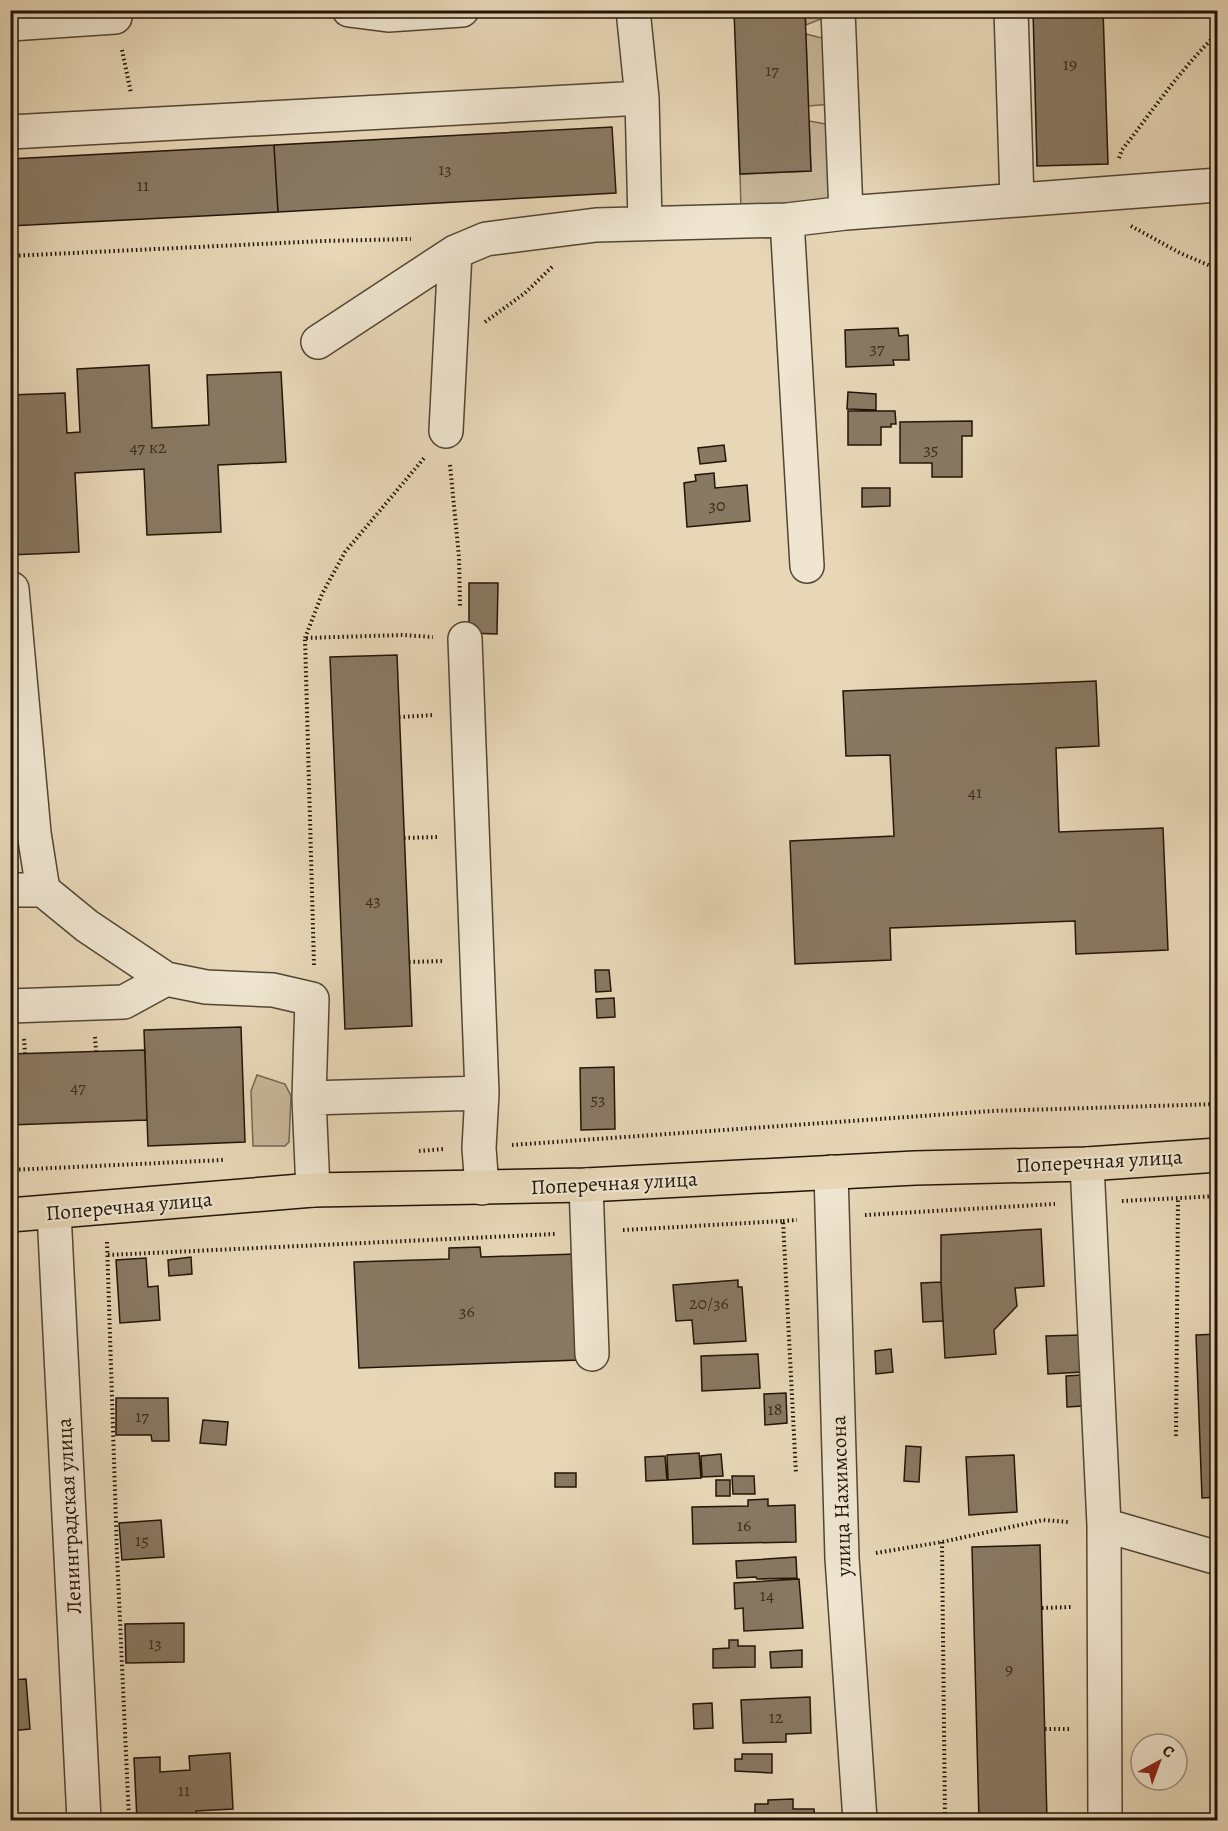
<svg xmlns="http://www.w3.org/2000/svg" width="1228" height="1831" viewBox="0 0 1228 1831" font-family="Alegreya,serif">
	<rect width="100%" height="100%" fill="#e7d7b7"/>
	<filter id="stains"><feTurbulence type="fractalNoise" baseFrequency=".00333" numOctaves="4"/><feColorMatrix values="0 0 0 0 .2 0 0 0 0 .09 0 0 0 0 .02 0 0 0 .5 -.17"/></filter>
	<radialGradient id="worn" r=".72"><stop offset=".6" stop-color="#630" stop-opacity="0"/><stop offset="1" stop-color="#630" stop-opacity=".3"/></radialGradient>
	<path fill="#c6b699" stroke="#746550" stroke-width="1.5" d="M805,11H828V16L806,25Z
		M806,34L830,40L832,104L808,106Z
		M809,121L831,125L832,201L741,210L740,174L811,171Z
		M257,1075L285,1084L291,1096L289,1142L285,1146H253L251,1091Z"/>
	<path fill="#887963" stroke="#221407" stroke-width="1.5" d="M734,10H805L811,171L740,174Z
		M1033,10H1103L1108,164L1037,166Z
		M612,127L616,193L278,212L274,145Z
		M274,145L278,212L10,226V159Z
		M898,328L899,336L908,335L909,360H893L894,365L846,367L845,330Z
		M149,365L152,428L209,425L207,375L281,372L286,462L218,465L221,532L147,535L144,469L75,473L79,552L10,555V395L65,393L67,433L80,432L77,369Z
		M848,392L876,394V410L847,409Z
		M848,411H895L896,424H891V427H881V445H848Z
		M972,421V436H962V477H932V463H900V422Z
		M724,445L726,461L700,464L698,448Z
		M714,473L715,488L747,485L750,521L687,527L684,483L696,481L695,475Z
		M862,488H890V506L862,507Z
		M469,583H498L497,634L469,633Z
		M397,655L412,1026L345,1029L330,657Z
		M1096,681L1099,746L1056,748L1059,832L1163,828L1168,950L1076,954L1075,921L890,928L891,960L795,964L790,841L894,836L890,755L846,756L843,691Z
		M595,970H609L611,991L596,992Z
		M614,998L615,1017L597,1018L596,999Z
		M241,1027L245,1142L148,1146L144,1030Z
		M145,1050L147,1120L10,1125V1054Z
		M614,1067L615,1129L581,1130L580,1068Z
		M1041,1229L1044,1286L1015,1288L1017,1306L994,1330L996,1354L945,1358L941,1282V1235Z
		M480,1247L481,1257L576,1254L580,1360L359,1368L354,1262L449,1259V1248Z
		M191,1257L192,1274L169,1276L168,1260Z
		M146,1258L148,1287L158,1286L160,1320L120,1323L116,1260Z
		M738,1280V1287H742L746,1341L694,1344L692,1320L676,1321L673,1285Z
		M941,1282L943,1321L923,1322L921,1283Z
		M1218,1334V1497L1202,1498L1196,1335Z
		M1082,1335L1083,1372L1048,1374L1046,1336Z
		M891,1349L893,1372L876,1374L875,1351Z
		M758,1354L760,1388L702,1391L701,1356Z
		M1082,1375L1083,1406L1067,1407L1066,1376Z
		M786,1393L787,1423L765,1425L764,1394Z
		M116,1398H168L169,1441H152L151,1435H116Z
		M203,1420L228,1422L226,1445L200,1443Z
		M906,1446L921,1447L919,1482L904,1481Z
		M699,1453L701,1478L668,1480L667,1455Z
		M721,1454L723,1476L702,1477L701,1456Z
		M1014,1455L1017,1512L969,1515L966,1457Z
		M665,1456L667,1480L646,1481L645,1457Z
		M555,1473H576V1487H555Z
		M732,1476H754L755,1494H733Z
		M716,1480H730V1496H716Z
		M768,1499V1506L795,1505L796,1542L693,1544L692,1507L748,1506V1500Z
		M161,1520L164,1557L122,1560L119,1523Z
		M1040,1545L1047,1820H979L972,1547Z
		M796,1557L797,1578L757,1579L756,1577L737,1578L736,1561Z
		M10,1563H14L18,1598H10Z
		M799,1579L803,1628L744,1631L743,1608L735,1609L734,1583Z
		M184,1623V1662L126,1663L125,1624Z
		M729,1640H738V1646H755V1667L713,1668V1649L729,1648Z
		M802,1650V1667L771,1668L770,1652Z
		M26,1679L30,1729L10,1731V1680Z
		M810,1697L811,1733L786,1734V1742L743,1743L741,1700Z
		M712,1703L713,1728L694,1729L693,1704Z
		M230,1753L233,1809L196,1811L197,1820H137L134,1758L160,1757V1772L190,1770L189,1756Z
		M742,1754H772V1773L735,1771V1759H742Z
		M793,1799V1809H814L815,1820H755V1804H768V1800Z"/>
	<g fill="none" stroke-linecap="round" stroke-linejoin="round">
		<defs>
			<path id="minor" d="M349,10L388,15L462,10
				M633,10L642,98L645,223
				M838,10L846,213
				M1011,10L1017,200
				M10,24L115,17V10
				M10,132L642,98
				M787,220L807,566
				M318,342L455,252L486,239L596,225L787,220L846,213L1218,185
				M446,431L455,252
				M12,589L34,833L43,890L87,926L166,979L206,987L273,990L312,999L309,1098L313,1190
				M465,639L482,1093L479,1148L482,1188
				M10,890H43
				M10,1006L124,1002L166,979
				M309,1098L482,1093
				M1087,1164L1104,1525L1105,1820
				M831,1172L842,1558L860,1820
				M586,1185L592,1354
				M54,1212L84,1820
				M1104,1525L1218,1558"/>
			<path id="major" d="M10,1215L313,1190L586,1185L915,1168L1087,1164L1218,1155"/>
		</defs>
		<use href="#minor" stroke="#534533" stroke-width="36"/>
		<use href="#major" stroke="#221407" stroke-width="36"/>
		<path stroke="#221407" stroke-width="4" stroke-dasharray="1.5 3" stroke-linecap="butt" d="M122,50L131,93
			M1119,158L1122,150C1153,110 1182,67 1218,33
			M1131,226L1180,253L1218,269
			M10,256L323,241L411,239
			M485,322L525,293L553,266
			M450,465L459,557L460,607
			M305,638L322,594L345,552L425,457
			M399,717L434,715
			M404,838L439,837
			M409,962L444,961
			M314,965L305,638L402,635L433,637
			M95,1037L96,1051
			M24,1039L25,1054
			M512,1145L992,1111L1218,1104
			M419,1151L444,1149
			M10,1170L223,1160
			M1122,1201L1218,1196
			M865,1215L1055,1204
			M783,1221L797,1220
			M623,1230L783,1221L796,1474
			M107,1242L117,1554L129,1820
			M108,1255L555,1234
			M1176,1436L1178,1198
			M942,1542L945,1820
			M876,1553L942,1542L1043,1520L1069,1522
			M1042,1608L1071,1607
			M1045,1729H1071"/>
		<use href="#minor" stroke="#efe5d0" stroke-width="33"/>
		<use href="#major" stroke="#e7d7b7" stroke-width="33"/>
	</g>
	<g text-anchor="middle" stroke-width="4.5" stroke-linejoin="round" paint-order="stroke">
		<g font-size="18" fill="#3c2d1e">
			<text x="1070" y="70">19</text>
			<text x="772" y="76">17</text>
			<text x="445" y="175">13</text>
			<text x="143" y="191">11</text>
			<text x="877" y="354">37</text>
			<text x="148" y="453">47 к2</text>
			<text x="931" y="455">35</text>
			<text x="717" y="511">30</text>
			<text x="975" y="798">41</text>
			<text x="373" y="906">43</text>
			<text x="78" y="1093">47</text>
			<text x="598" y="1105">53</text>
			<text x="709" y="1309">20/36</text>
			<text x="467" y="1317">36</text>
			<text x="775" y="1415">18</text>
			<text x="142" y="1422">17</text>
			<text x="744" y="1531">16</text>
			<text x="142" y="1546">15</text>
			<text x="767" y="1601">14</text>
			<text x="155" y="1649">13</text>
			<text x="1009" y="1675">9</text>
			<text x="776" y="1723">12</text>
			<text x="184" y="1796">11</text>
		</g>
		<g font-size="21" fill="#221407" stroke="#efe5d0">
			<text transform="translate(1099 1161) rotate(-3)" y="7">Поперечная улица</text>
			<text transform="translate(614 1183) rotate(-3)" y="7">Поперечная улица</text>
			<text transform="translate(129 1206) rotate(-5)" y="7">Поперечная улица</text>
			<text transform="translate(841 1496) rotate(-92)" y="7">улица Нахимсона</text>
			<text transform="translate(69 1516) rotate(-93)" y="7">Ленинградская улица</text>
		</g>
	</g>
	<rect width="1228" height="1831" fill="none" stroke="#e7d7b7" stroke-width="36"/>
	<rect x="12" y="12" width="1204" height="1807" fill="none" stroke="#221407" stroke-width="3"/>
	<rect x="18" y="18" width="1192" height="1795" fill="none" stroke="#221407" stroke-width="1.5"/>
	<g transform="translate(1159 1762) rotate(41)"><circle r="28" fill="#efe5d0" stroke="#9d9180" stroke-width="1.5"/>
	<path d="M0-4.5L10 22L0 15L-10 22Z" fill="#8f2418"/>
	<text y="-9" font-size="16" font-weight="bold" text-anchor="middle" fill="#221407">С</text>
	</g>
	<rect width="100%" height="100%" filter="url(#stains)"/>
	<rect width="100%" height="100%" fill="url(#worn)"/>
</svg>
